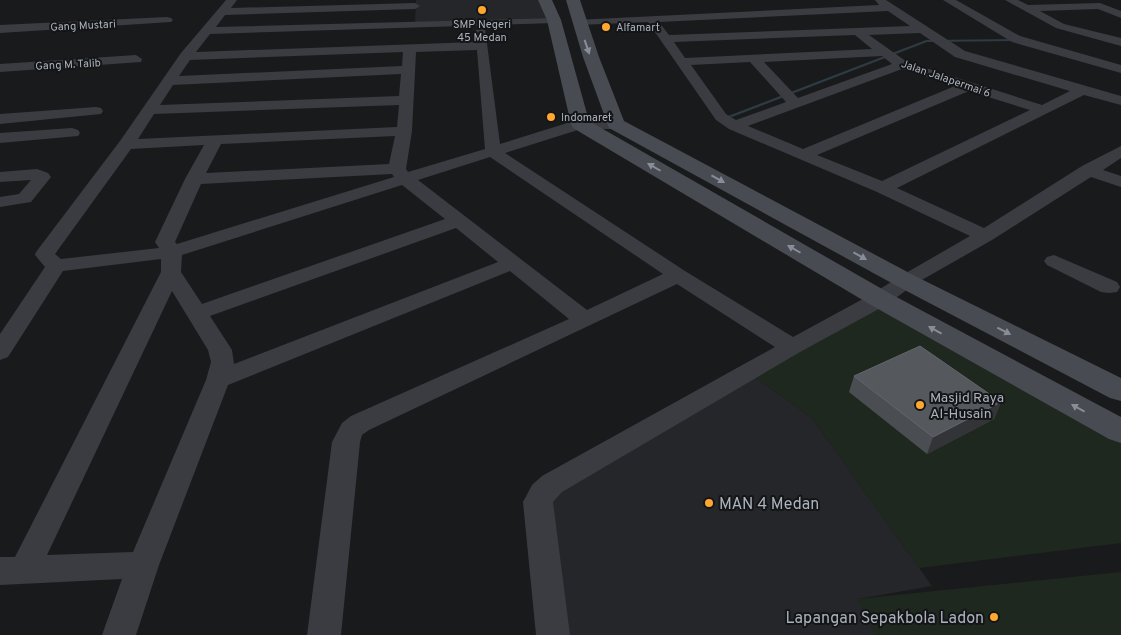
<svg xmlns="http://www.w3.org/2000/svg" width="1121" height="635" viewBox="0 0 1121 635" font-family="Overpass,sans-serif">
	<rect width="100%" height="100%" fill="#191a1c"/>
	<path fill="#252629" d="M416,0H545L552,20L415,24Z
		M752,375L812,418L932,586L858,599L876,635H559L547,496Z"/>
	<path fill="#1f281f" d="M883,304L1121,436V543L919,568L812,418L752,375Z
		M1121,572V635H875L857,599Z"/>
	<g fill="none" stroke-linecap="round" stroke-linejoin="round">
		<path fill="#2e3b42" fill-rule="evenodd" d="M1017,39L1019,40L1018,41L927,42L732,117L728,116L926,40Z"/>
		<path fill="#3a3c41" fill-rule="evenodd" d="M226,0H237L231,8L415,3L420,6L415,9L225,15L216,27L558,18L560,20L554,23L210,34L196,52L476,42L475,31L481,27L485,28L500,144L580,119H616L621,121L624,124L621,127L616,129H581L505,153L685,271L793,337L872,294L899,277L970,236L877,192L729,129L716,120L648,22L579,25L575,24L573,22L575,20L879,5L875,0H886L965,51L1121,96V105L1084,95L897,188L984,228L1082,166L1121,146V158L1103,170L1121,176V187L1091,177L992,240L913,285L888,304L800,352L562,492L553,502L570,635H536L523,502L532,485L542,476L775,347L677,284L369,430L362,435L360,442L341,635H307L332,442L342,423L351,416L569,319L510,271L228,385L159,565L136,635H102L122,579L0,585V557H15L161,272V259L63,271L8,357L0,360V334L45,267L35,255L36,252L120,141L181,53ZM888,11L910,26L669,35L659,22ZM920,33L955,57L1070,91L1042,105L907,62L869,35ZM855,35L872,49L685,58L674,42ZM477,50L485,149L408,172L406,169L412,131L416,52ZM403,52L402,66L179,76L190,60ZM882,56L892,64L798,98L764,62ZM750,62L786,102L736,120L726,114L691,65ZM902,69L955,86L803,149L748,126ZM401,74L399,96L160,105L173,85ZM969,91L1030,110L882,181L817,155ZM399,105L397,127L138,139L154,114ZM395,136L389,164L206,173L221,144ZM204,145L185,179L155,242L159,248L61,259L55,254L131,149ZM490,157L663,274L587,310L418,180ZM392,174L394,177L177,244L175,242L201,184ZM402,185L445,219L202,304L181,272L182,255ZM456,228L498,262L234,364L232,350L210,316ZM172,291L208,350L211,362L206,380L133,552L47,555Z
			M943,0H956L1020,36L1121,65V73L1012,42Z
			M1005,0H1018L1028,5L1100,3L1121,11V18L1098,9L1040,11L1064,24L1121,38V46L1056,28Z
			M167,17L171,18L173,20L171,22L0,33V25Z
			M136,55L142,59L141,62L0,72V64Z
			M96,107L101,108L103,111L101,114L0,124V114Z
			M72,128L78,130L80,133L78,136L0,143V133Z
			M37,169L48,173L51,177L31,202L0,207V197L19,194L31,180L0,182V172Z
			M1054,255L1117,282L1120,287L1117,292L1109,293L1101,292L1047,265L1044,261L1047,257Z"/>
		<path fill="#484b52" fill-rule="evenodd" d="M538,0H552L561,20L589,121L889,293L1121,417V443L1109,439L871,305L573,128L571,124L547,20Z
			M566,0H580L599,57L624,121L915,276L1121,378V401L1110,398L897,286L609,128L583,57Z"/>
	</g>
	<path fill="#4a4d51" d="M854,376L1001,402L994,419L927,454L849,392Z"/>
	<path fill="#323437" d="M1001,402L994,419L927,454L933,437Z"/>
	<path fill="#55585d" stroke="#62666c" d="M920,346L1001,402L933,437L854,376Z"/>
	<defs><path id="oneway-solid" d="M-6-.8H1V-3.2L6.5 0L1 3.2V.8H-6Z" transform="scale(1.25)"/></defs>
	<g fill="#888e98">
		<use href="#oneway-solid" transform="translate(587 47) rotate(71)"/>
		<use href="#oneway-solid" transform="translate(654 167) rotate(-150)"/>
		<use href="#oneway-solid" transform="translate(718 179) rotate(29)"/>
		<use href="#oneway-solid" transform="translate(794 249) rotate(-150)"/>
		<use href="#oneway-solid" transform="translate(860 256) rotate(29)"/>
		<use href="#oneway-solid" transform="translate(935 330) rotate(-151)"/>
		<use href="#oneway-solid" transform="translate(1004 331) rotate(27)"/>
		<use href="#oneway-solid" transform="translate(1078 408) rotate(-151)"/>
	</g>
	<g fill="#ffa72e" stroke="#141517" stroke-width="2">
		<circle cx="482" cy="10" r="5"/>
		<circle cx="606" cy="27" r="5"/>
		<circle cx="551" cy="117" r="5"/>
		<circle cx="920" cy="405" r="5"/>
		<circle cx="709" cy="503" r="5"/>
		<circle cx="994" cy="617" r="5"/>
	</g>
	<g text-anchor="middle" stroke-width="4" stroke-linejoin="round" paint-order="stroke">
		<g font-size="11" fill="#abb2bd" stroke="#141517" text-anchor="start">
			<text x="482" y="28" text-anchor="middle">SMP Negeri<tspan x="482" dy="13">45 Medan</tspan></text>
			<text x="616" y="31">Alfamart</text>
			<text x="561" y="121">Indomaret</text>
		</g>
		<g font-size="11" fill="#abb2bd" stroke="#141517">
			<text transform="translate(83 25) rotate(-3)" y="4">Gang Mustari</text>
			<text transform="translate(68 64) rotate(-3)" y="4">Gang M. Talib</text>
			<text transform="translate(946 78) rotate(19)" y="4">Jalan Jalapermai 6</text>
		</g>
		<g font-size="14" fill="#abb2bd" stroke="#141517" text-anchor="start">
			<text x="930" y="402">Masjid Raya<tspan x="930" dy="16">Al-Husain</tspan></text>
		</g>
		<g font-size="16" fill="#abb2bd" stroke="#141517" text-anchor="start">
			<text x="719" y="509">MAN 4 Medan</text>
			<text x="984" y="623" text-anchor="end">Lapangan Sepakbola Ladon</text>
		</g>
	</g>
</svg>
